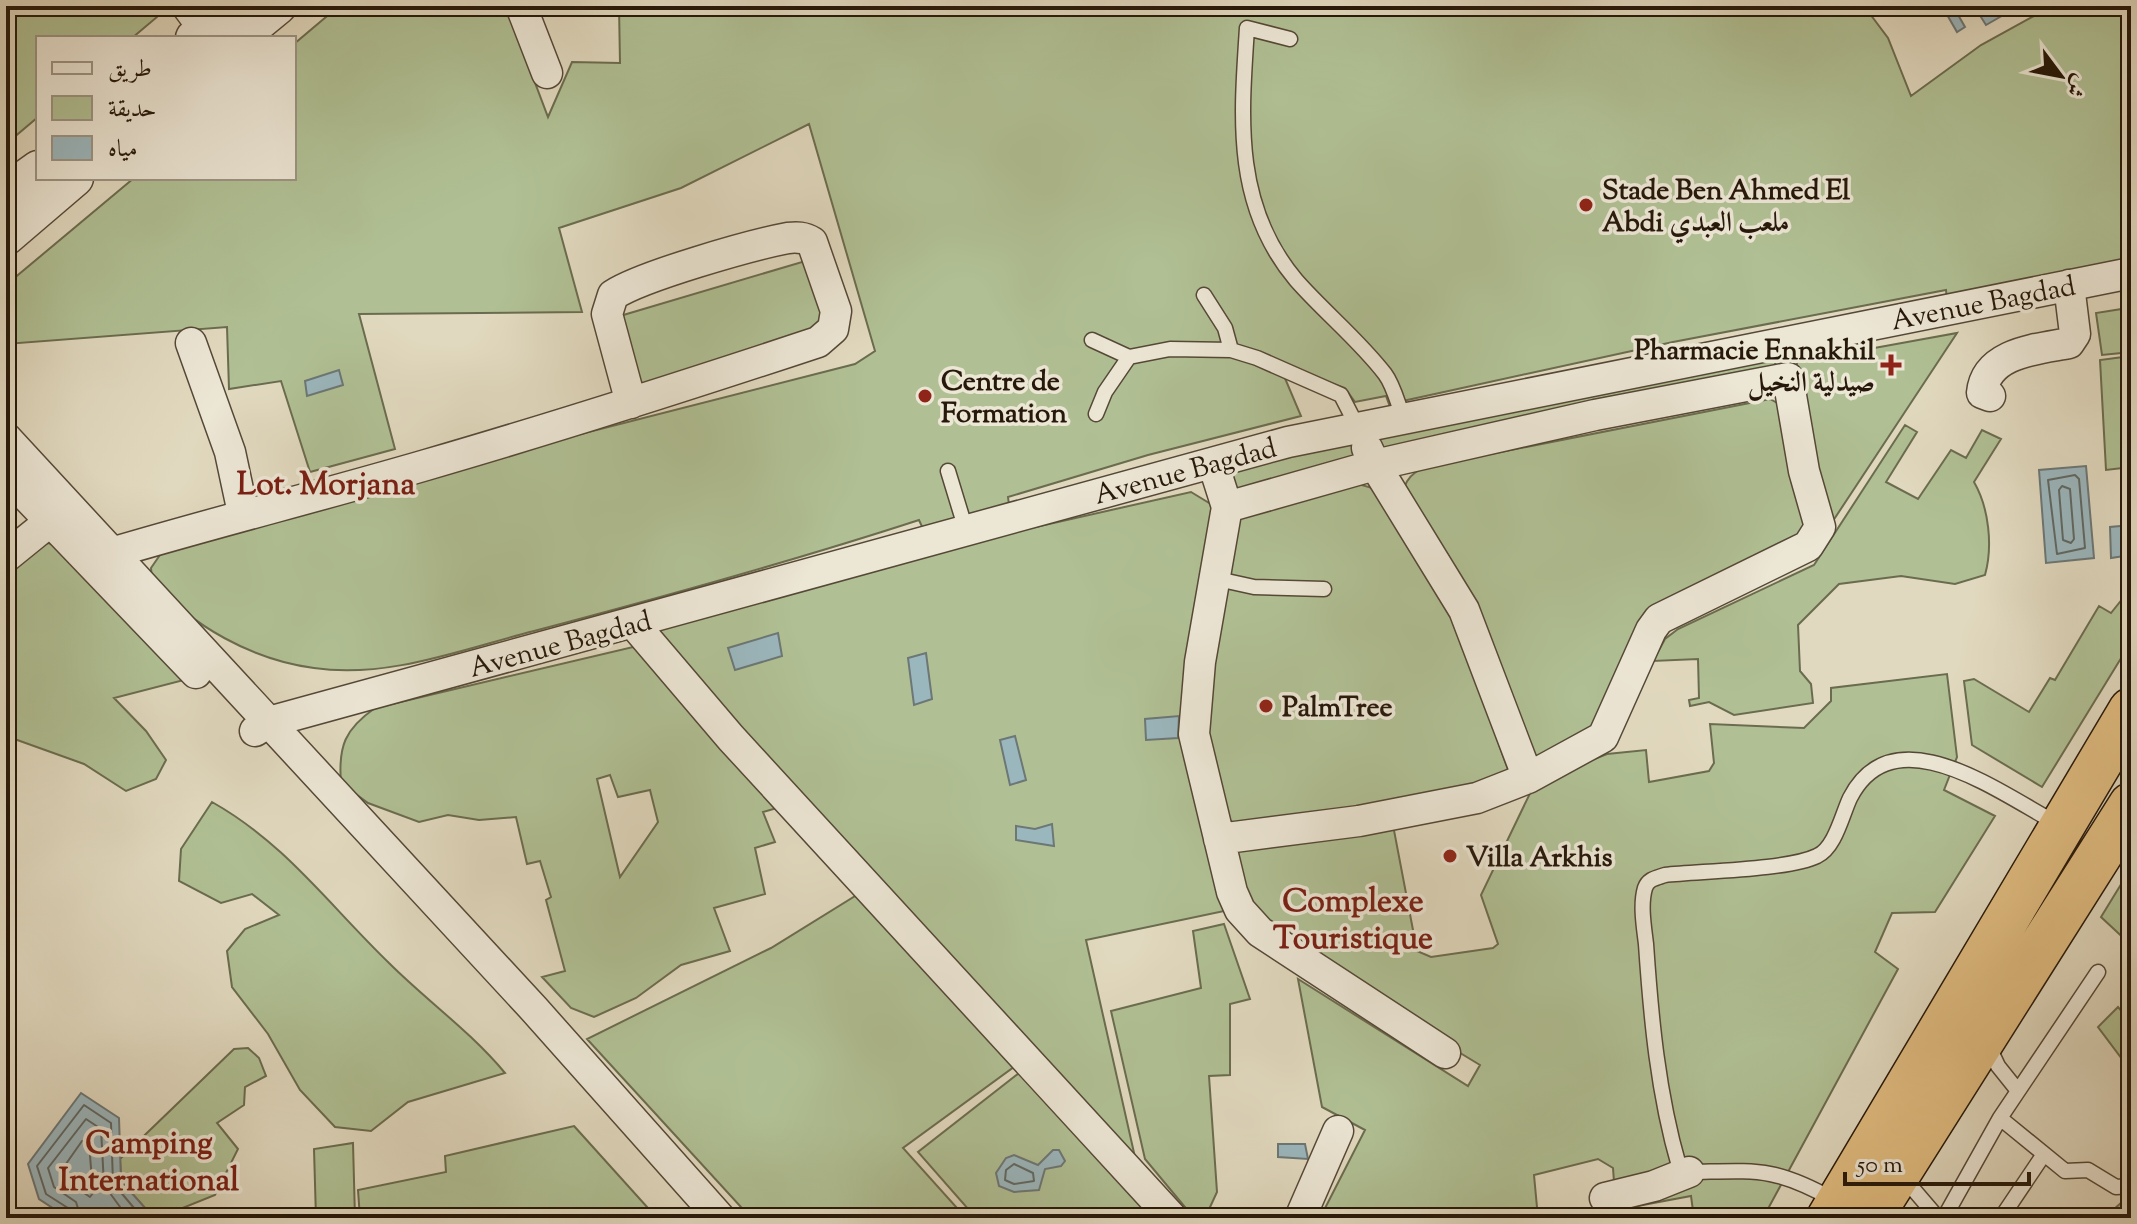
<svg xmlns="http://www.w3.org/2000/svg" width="2137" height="1224" viewBox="0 0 2137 1224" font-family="'Sorts Mill Goudy',Amiri,serif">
	<rect width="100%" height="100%" fill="#e1d9bf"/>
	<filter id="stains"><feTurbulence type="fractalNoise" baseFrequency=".0025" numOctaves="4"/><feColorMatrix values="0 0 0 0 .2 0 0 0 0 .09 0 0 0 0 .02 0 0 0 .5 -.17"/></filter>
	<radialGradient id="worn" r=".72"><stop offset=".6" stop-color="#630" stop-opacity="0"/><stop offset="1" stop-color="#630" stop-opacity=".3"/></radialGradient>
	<path fill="#b0c094" stroke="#6b6c4f" stroke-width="2" fill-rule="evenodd" d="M6,6H161L157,17L132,38H38V117L6,144Z
		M339,6H506L548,117L572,62L620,63L619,6H1864L1888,38L1911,96L1981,45L2052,6H2131V269L1947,300L1946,290L1673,342L1389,404L1386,396L1355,402L1345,388L1288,367L1284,376L1301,416L1148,455L1008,497L1009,505L924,531L919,520C793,561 663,597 534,631C463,649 388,679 314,668C253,660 191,626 152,580L151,568L162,552L522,449L855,364L875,351L809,124L681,188L559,228L582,312L359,314L395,449L310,472L281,381L229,389L227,327L6,344V285L134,178H294V44Z
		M802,262L809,264L826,327L640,387L620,316Z
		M2128,308L2131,352L2102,355L2096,313Z
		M1957,333L1825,533L1796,379L1797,362Z
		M1776,349L1775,369L1378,452L1370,433Z
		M2131,356V467L2106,470L2100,360Z
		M1770,399L1779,404L1808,534L1655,612L1597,729L1537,765L1404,488C1412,463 1443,464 1465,459Z
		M1905,425L1917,432L1886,482L1918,499L1951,450L1966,458L1982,430L2001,439L1974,482C1989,508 1993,546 1985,575L1955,584L1901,576L1839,584L1798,625L1800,671L1811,684L1813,703L1734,715L1709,702L1690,706L1689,700L1699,698L1698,659L1653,661L1665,639L1678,629L1814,565Z
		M1349,434L1359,466L1237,501L1229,463Z
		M1355,483L1379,490L1477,664L1497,739L1511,778L1253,829L1227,820L1202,720L1232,514Z
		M1191,492L1214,506L1189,660L1229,910L1086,940L1137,1166L749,743L652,622L867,565Z
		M49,543L63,550L184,680L114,698L146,731L166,760L156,779L126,791L84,764L6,736V570L30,548Z
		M2131,588V642L2042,787L1972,745L1964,681L1974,679L2029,712L2050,678L2055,680L2099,606L2111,613Z
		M633,647L648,654L784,806L763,812L775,842L755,848L765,894L714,908L730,951L681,965L636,998L594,1017L571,1008L542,977L565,971L546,900L551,897L540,861L527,864L516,817L479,820L448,815L419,822L368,803L341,783C338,746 345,729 375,708ZM610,775L618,797L650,790L658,822L620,877L597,779Z
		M1947,674L1957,757L1944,790L1995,816L1935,912L1892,913L1875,952L1898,969L1763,1218H1694L1691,1196L1616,1210L1613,1168L1598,1159L1534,1175L1538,1218H1320L1365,1130L1322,1107L1298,979L1468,1086L1480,1065L1381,1005L1250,911L1231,861L1241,844L1393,825L1417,951L1431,957L1493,948L1498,944L1481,895L1535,783L1607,754L1646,750L1649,782L1709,771L1714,763L1710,724L1804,728L1831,701V688Z
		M212,802C285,843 329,905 389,963C427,1001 470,1031 505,1073L408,1102L371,1131L335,1127L300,1090L268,1034L232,987L227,951L245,929L279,915L252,894L221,903L179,881L181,849Z
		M2131,868V945L2101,917Z
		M860,893L1025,1059L903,1148L966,1218H751L587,1039L771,948Z
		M1224,924L1250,999L1230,1004V1075L1209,1076L1217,1192L1205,1218H1194L1145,1159L1111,1011L1201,988L1193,931Z
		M2118,1007L2131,1022V1071L2098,1027Z
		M248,1048L259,1058L266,1076L245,1087L244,1105L217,1123L238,1149L215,1195L180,1209L192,1218H140L146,1209L121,1181L120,1159L234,1049Z
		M1028,1066L1159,1218H976L918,1152Z
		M574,1126L657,1218H360L358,1190L446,1172L445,1156Z
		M353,1143L355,1218H316L314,1149Z
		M2131,1194V1218H2104Z"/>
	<path fill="#9bb7be" stroke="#6c7776" stroke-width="2" d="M1942,6H1953L1965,27L1957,32Z
		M1974,6H2019L1986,25Z
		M339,370L343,385L307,396L305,381Z
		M2086,466L2094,558L2046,563L2039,470Z
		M2131,525V555L2111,558L2110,527Z
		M778,633L782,656L735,670L728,648Z
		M926,653L932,699L914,705L908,658Z
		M1179,716L1178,738L1146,740L1145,719Z
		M1015,736L1026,780L1010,785L1000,740Z
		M1052,824L1054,846L1016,840V826L1035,829Z
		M81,1093L119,1118L121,1181L146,1209L140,1218H68L39,1199L28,1164Z
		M1278,1144H1305L1308,1159L1278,1157Z
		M1053,1150H1059L1065,1161L1061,1166L1045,1169L1039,1190L1014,1192L999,1186L996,1173L1006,1158L1014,1155L1038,1165Z"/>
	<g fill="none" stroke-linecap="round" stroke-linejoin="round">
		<path stroke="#606864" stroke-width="2" d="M2075,475L2079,479L2085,548L2057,554L2048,480Z
			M2062,486L2070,489L2074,539L2071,543L2063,540L2059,490Z
			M82,1141L89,1143L93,1193L90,1197L65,1180L61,1171Z
			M1014,1164L1033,1173L1034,1181L1014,1184L1005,1180L1006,1170Z
			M71,1218L68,1208L46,1194L37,1166L84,1105L111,1123L113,1183L134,1208V1218
			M81,1218L76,1202L54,1187L48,1168L86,1119L101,1129L104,1185L123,1211L124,1218"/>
		<defs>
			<path id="service" d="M1290,39L1247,28C1241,118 1233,205 1296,280C1324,312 1359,340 1385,374C1394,386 1398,405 1404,419
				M1204,295L1225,328L1231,350
				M1092,340L1129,357L1170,349L1231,350L1257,358L1341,395L1358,428
				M1096,414L1105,392L1129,357
				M948,471L966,530
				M1213,578L1254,587L1324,589
				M1988,1045L1998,1066L2018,1091
				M2000,1118L2065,1171L2088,1170L2116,1187L2131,1186
				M1902,1176L1938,1218
				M1834,1200C1773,1166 1756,1171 1689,1172L1679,1166C1658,1094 1651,1018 1646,944C1644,927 1640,905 1645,888C1648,879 1656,878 1665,875C1701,871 1788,870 1817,856C1835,848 1842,815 1850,798C1894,712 2001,794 2058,824
				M1944,1218L2000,1118L2098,972
				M2001,1218L2044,1154"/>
			<path id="minor" d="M187,6L204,29
				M521,6L547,73
				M191,343L230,452L243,513
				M1990,396L1982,393C1986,352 2038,349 2069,343L2075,334L2069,285
				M6,438L534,1009L720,1218
				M1213,463L1227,507L1200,662L1194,734L1232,892L1240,910L1260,932L1445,1053
				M6,475L196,673
				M1227,507L1375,465L1367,448
				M6,557L64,510
				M88,560C200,526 313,498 426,465C557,427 688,385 818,342L833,329L836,311L812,242C804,237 797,237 788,238C751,245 642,276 613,295L607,314L631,403
				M633,623L731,738L1172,1218
				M255,731L269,722L1288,442L2131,273
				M1219,839L1359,821L1477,798L1528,778L1464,610L1375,465L1595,415L1788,378L1804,471L1820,527L1808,546L1659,619L1651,630L1603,737L1528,778
				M1605,1198L1654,1186L1689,1172
				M1300,1218L1338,1131"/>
			<path id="tertiary" d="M194,38L232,6
				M239,38L278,6
				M6,192L38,169
				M6,237L75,178"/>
			<path id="trunk" d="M1829,1218L2131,710
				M1870,1218L2131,805"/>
		</defs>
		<use href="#service" stroke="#554837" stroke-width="17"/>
		<use href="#minor" stroke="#554837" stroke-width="33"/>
		<use href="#tertiary" stroke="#554837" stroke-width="39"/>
		<use href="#trunk" stroke="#26180a" stroke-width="47"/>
		<use href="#service" stroke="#ece6d5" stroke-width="14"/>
		<use href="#minor" stroke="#ece6d5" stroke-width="30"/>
		<use href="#tertiary" stroke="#ece6d5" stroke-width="36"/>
		<use href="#trunk" stroke="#e0bc80" stroke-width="44"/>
	</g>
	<g fill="#8f2418" stroke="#ece6d5" stroke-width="3">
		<circle cx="1586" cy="205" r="8"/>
		<path d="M1887 353h8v8h8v8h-8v8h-8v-8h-8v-8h8z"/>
		<circle cx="925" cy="396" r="8"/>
		<circle cx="1266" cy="706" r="8"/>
		<circle cx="1450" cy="856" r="8"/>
	</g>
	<g text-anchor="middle" stroke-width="7" stroke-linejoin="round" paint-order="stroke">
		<g font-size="28" font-weight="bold" fill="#26180a" stroke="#ece6d5" text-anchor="start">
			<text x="1602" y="199">Stade Ben Ahmed El<tspan x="1602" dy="32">Abdi ملعب العبدي</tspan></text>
			<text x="1875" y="359" text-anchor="end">Pharmacie Ennakhil<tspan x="1875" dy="32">صيدلية النخيل</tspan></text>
			<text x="941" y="390">Centre de<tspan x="941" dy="32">Formation</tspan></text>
			<text x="1282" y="716">PalmTree</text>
			<text x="1466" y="866">Villa Arkhis</text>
		</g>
		<g font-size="28" fill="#26180a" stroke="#ece6d5">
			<text transform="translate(1983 302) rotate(-11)" y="10">Avenue Bagdad</text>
			<text transform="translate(1185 470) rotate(-15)" y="10">Avenue Bagdad</text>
			<text transform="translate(560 643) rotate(-15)" y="10">Avenue Bagdad</text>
		</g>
		<g font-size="32" font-weight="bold" fill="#7a1f14" stroke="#ece6d5">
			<text x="326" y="494">Lot. Morjana</text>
			<text x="1353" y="911">Complexe<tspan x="1353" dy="37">Touristique</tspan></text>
			<text x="149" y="1153">Camping<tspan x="149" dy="37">International</tspan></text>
		</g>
	</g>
	<rect width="2137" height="1224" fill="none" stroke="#e1d9bf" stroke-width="32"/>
	<rect x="8" y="8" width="2121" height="1208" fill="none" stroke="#26180a" stroke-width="4"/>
	<rect x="16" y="16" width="2105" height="1192" fill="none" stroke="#26180a" stroke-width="2"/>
	<rect x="36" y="36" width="260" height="144" fill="#ece6d5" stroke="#9d9484" stroke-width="2"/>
	<rect x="52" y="62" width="40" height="12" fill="#ece6d5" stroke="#9d9484" stroke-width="2"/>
	<text x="108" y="76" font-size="24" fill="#26180a">طريق</text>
	<rect x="52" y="96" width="40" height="24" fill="#b0c094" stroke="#9d9484" stroke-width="2"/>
	<text x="108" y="116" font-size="24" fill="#26180a">حديقة</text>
	<rect x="52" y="136" width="40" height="24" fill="#9bb7be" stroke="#9d9484" stroke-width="2"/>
	<text x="108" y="156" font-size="24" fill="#26180a">مياه</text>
	<g transform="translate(2061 76) rotate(122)" stroke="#ece6d5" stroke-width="6" paint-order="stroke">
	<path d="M0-6L14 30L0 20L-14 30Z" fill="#26180a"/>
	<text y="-12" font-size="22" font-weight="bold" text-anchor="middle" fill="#26180a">ش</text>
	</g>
	<path d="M1845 1172v12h184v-12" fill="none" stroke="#26180a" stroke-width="4"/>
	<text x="1857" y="1172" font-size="24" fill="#26180a" stroke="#ece6d5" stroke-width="6" paint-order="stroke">50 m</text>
	<rect width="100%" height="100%" filter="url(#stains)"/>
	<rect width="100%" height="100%" fill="url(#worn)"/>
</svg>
